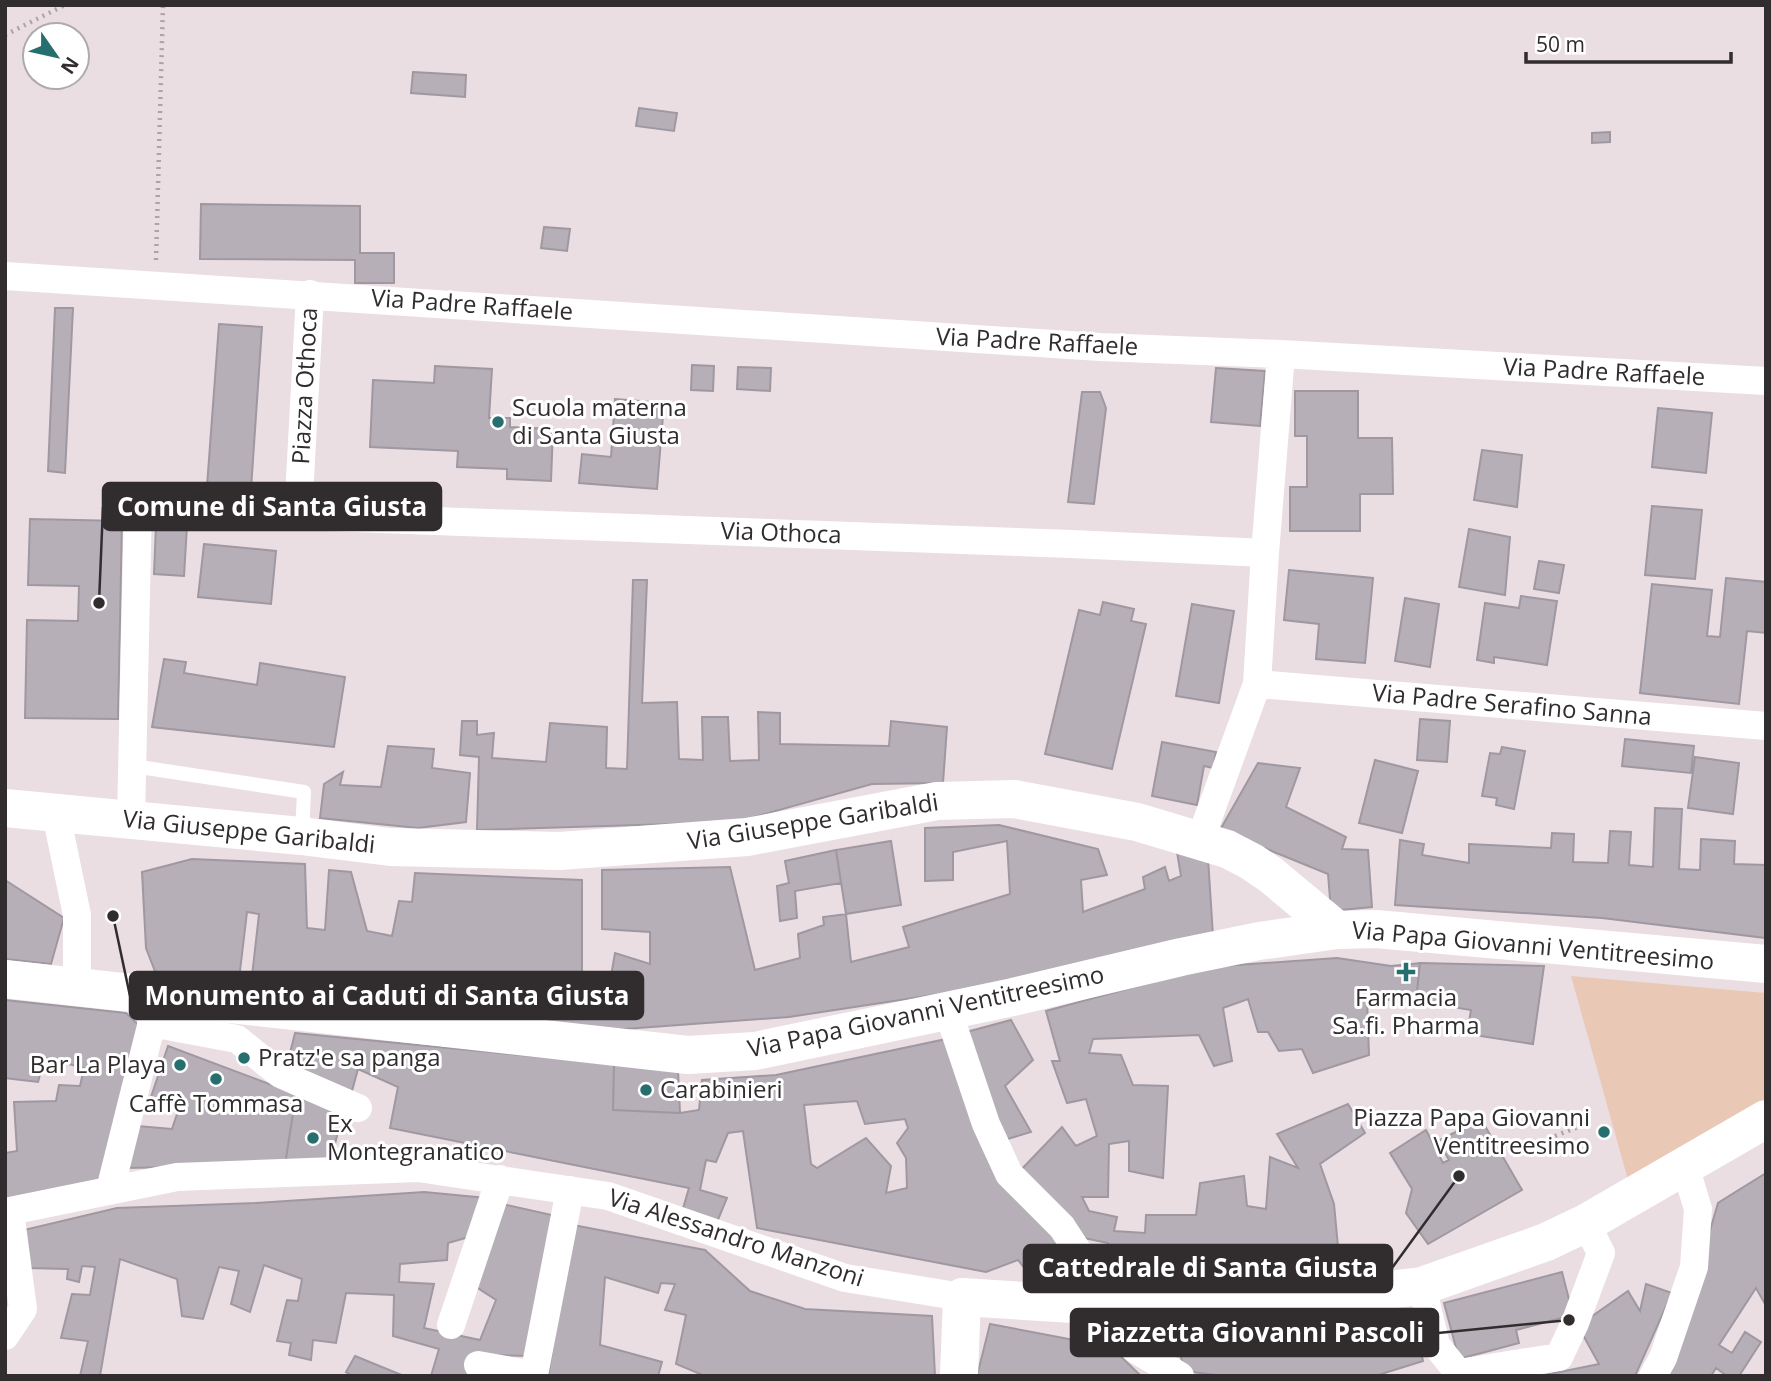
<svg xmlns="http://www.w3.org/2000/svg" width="1771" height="1381" viewBox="0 0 1771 1381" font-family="'Open Sans',sans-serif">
	<rect width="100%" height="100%" fill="#eadee3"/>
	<path fill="#e9c9b6" d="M1571,976L1766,993V1101L1628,1180Z"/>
	<path fill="#b6afb8" stroke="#9f98a1" stroke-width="2" fill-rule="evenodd" d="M413,72L466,75L465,97L411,93Z
		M639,108L677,113L674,131L636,126Z
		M1610,132V142L1592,143V133Z
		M201,204L360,206V253H394V283H355V260L200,259Z
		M544,227L570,229L567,251L541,248Z
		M55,308H73L65,473L48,471Z
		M219,324L262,327L251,489L207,486Z
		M692,365L714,366L713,391L691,390Z
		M435,366L492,369L489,418H510V427L553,429L551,481L507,479V469L457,467L458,451L370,447L373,380L434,383Z
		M738,367L771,368L770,391L737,389Z
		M1216,368L1265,371L1260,426L1211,422Z
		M1295,391H1358V438H1392L1393,494H1360V531H1290V487H1307V436H1295Z
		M1082,392H1100L1106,408L1094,504L1068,502Z
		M615,399L664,403L657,489L579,483L582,454L611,457Z
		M1658,408L1712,413L1706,473L1652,467Z
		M1482,450L1522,455L1517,507L1474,500Z
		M1652,506L1702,510L1695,579L1645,575Z
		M30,519L122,521L118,719L25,718L27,620L78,621L79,586L28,585Z
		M156,525L187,526L184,576L154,574Z
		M1469,529L1510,537L1505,595L1459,587Z
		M204,544L276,551L271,604L198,597Z
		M1539,561L1564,565L1559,593L1534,589Z
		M1289,570L1373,578L1365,663L1316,659L1319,624L1284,620Z
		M1726,578L1766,582V633L1747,631L1739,704L1640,693L1652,584L1712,590L1707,636L1720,637Z
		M633,580H647L642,703L677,702L679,759L703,760L702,717H728L730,761L759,760L758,712L780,713V744L889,746L891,721L947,727L943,783L872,784L736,822L477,830L479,757L460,755L462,721H477V735L494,733L492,758L546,762L550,723L607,727L606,768L627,769Z
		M1521,596L1557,601L1547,665L1494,657V663L1477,660L1485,603L1519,608Z
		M1405,598L1439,604L1430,667L1395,661Z
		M1103,602L1134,609L1131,621L1146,624L1112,769L1045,754L1079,610L1100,615Z
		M1192,604L1234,611L1219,703L1176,696Z
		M164,659L186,662L184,673L257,685L260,663L345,677L334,747L152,727Z
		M1420,719L1450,721L1447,762L1417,760Z
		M1625,739L1694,746L1691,773L1622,766Z
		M1162,742L1216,752L1213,768L1204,766L1197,805L1152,796Z
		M388,746L434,749L432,768L470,773L466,822L418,828L320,818L324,784L343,772L340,785L381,787Z
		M1502,747L1525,751L1514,809L1496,805L1497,798L1482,796L1490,753L1500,754Z
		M1695,757L1739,763L1733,814L1688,808Z
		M1375,760L1418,771L1402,833L1359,823Z
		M1258,763L1300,768L1286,807L1346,837L1342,849L1368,850L1372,907L1331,911L1328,874L1220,830Z
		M1655,808L1682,809L1679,869L1700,870L1701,839L1735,841L1734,864L1766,865V938L1602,918L1395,905L1400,840L1424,844L1422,855L1469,863V844L1551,848L1552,833L1574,834L1573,862L1608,863L1610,831L1631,832L1629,865L1653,867Z
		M999,825L1098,849L1107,875L1081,880L1083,912L1145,889L1143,877L1165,867L1169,881L1181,876L1176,846L1208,858L1213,936L1057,976L789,1017L584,1032L400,1013L251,985L259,914L247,912L238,988L158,979L146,948L142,872L192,859L305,864L307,928L325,930L329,870L351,872L367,931L392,936L399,901L412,902L415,873L582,880V972L611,976L615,953L650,964V932L602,929V870L730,867L755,970L800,958L798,934L824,925L823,917L846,914L851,962L909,947L903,927L1010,894L1007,841L953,852V880L925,881V828Z
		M891,841L901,905L846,914L836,850Z
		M836,850L841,883L795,891L797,918L780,921L777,886L789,883L785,861Z
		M5,880L64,918L51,964L5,959Z
		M1337,958L1391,966L1420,963L1416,1001L1367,999L1369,1055L1313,1073L1302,1049L1279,1051L1268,1032H1258L1248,999L1223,1008L1232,1061L1214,1066L1199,1035L1093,1039L1089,1053L1121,1055L1133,1085L1168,1086L1163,1178L1129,1171V1141L1109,1144L1108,1197H1082L1089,1211L1117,1217L1114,1231L1145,1233L1146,1215H1196L1200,1183L1244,1176L1247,1206L1266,1209L1270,1157L1298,1168L1277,1134L1348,1104L1365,1133L1320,1164L1334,1204L1340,1268L1106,1281L1108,1243L1079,1237L1016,1175L1062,1127L1076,1146L1097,1136L1086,1099L1067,1103L1052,1061H1060L1046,1011L1208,967Z
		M1420,963L1544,966L1533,1044L1467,1034L1471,1010L1416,1001Z
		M5,1000L126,1013L141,1027L101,1184L5,1207V1153L17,1151L14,1102L56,1101L59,1085L80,1086L84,1068L45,1058L38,1082L5,1078Z
		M1011,1020L1033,1060L1005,1086L1031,1132L1004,1140L959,1034Z
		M295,1033L614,1064L613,1110L680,1113L699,1110L702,1080L776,1075L951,1038L991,1158L1094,1287L1047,1297L1018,1260L986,1272L757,1228L743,1131L728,1133L716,1162L706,1160L700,1190L727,1198L715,1227L681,1215L689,1188L390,1128L398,1087L358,1069L350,1098L286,1069ZM857,1101L865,1124L905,1119L908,1128L897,1143L906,1158L907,1188L886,1193L891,1166L866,1138L817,1168L811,1164L804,1105Z
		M168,1046L296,1094L285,1165L126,1168L138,1126L172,1129L180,1105L151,1097Z
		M614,1064L678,1070L680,1113L613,1110Z
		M296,1094L343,1112L330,1164L285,1165Z
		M1481,1119L1522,1190L1428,1244L1406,1213L1412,1189L1390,1153L1426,1130L1443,1163L1449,1160L1438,1141Z
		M1766,1173V1306L1756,1288L1719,1345L1732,1353L1745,1332L1761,1342L1739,1376H1727L1716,1368L1711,1376H1662L1676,1348L1718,1203Z
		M424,1192L486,1198L476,1235L448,1243L447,1260L400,1264L399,1282L434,1284L424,1328L480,1340L496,1300L467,1281L498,1203L556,1216L533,1356L474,1355L469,1376H431L439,1349L393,1336L394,1295L346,1293L336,1343L313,1340L311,1360L289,1355L291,1343L277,1341L287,1300L298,1301L302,1279L264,1265L250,1312L231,1304L239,1271L219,1267L203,1319L182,1316L177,1279L120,1259L100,1376H80L88,1341L61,1338L72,1294L90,1295L95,1267L82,1266L79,1282L67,1279L68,1269L27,1268L24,1230L117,1208L256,1203Z
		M573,1225L705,1250L750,1291L805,1309L932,1316L935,1376H705L676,1364L686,1315L665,1310L675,1284L661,1283L658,1293L605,1277L600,1345L662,1362L658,1376H548Z
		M1562,1272L1573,1315L1516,1330L1519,1343L1459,1359L1444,1303Z
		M1646,1284L1672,1293L1635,1376H1540L1599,1364L1578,1326L1628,1291L1640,1311Z
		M1413,1309L1423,1361L1375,1376H1224L1184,1371L1180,1352L1151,1349L1155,1333L1253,1323L1255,1342Z
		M990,1324L1111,1347L1141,1376H977Z
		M355,1356L404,1376H353L346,1372Z"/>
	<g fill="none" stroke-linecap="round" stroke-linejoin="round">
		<path stroke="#ada3a7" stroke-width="4.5" stroke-dasharray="2 5" stroke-linecap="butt" d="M5,35L65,5
			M156,260L163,5
			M1555,1136L1588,1123"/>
		<path stroke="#fff" stroke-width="14" d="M133,766L304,792L302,835"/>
		<path stroke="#fff" stroke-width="28" d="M5,276L1100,347L1281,354L1766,381
			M298,516L1072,544L1265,553
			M1257,684L1766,726
			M56,814L77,915V987
			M131,819L138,503L298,516L310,294
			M1200,840L1257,684L1265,553L1281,354
			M948,1011L986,1124L1009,1174L1062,1227L1099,1284L1120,1307L1135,1349L1180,1376
			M151,1023L237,1039L280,1074L358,1108
			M110,1190L156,1006
			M5,1212L177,1177L418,1168L608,1196L845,1278L962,1297
			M1422,1286L1436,1345L1461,1376
			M451,1325L500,1179
			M5,1336L23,1309L10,1211
			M478,1365L534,1375L570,1190
			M1459,1373L1559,1357L1575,1323L1601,1253L1586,1223
			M1653,1376L1663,1358L1694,1267L1698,1209L1685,1166"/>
		<path stroke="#fff" stroke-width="38" d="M5,808L301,836L390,847L559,851L747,837L937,801L1014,799L1137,822L1227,849L1252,862L1271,875L1337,930
			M5,979L688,1055L755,1051L1013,997L1181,957L1259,941L1337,930L1376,929L1766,964
			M959,1376L962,1297L1120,1307L1154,1306L1286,1302L1422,1286L1546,1242L1586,1223L1766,1119"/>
	</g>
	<g fill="#25706e" stroke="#fff" stroke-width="2.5">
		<circle cx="498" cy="422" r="7"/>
		<path d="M1402.5 961.5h7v7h7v7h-7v7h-7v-7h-7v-7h7z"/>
		<circle cx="244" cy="1058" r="7"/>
		<circle cx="180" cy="1065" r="7"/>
		<circle cx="216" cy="1079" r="7"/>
		<circle cx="646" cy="1090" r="7"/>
		<circle cx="1604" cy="1132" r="7"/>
		<circle cx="313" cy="1138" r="7"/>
	</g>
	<g text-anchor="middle" stroke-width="6" stroke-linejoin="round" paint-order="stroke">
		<g font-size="24" fill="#312d2e" stroke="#fff">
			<text transform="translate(472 305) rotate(4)" y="8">Via Padre Raffaele</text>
			<text transform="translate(1037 342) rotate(3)" y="8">Via Padre Raffaele</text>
			<text transform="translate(1604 372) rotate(3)" y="8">Via Padre Raffaele</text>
			<text transform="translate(305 386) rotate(-87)" y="8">Piazza Othoca</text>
			<text transform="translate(781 533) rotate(2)" y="8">Via Othoca</text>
			<text transform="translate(1512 705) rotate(5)" y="8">Via Padre Serafino Sanna</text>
			<text transform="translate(813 822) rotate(-9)" y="8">Via Giuseppe Garibaldi</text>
			<text transform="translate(249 832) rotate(6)" y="8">Via Giuseppe Garibaldi</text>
			<text transform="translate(1533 946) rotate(5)" y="8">Via Papa Giovanni Ventitreesimo</text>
			<text transform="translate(926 1012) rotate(-12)" y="8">Via Papa Giovanni Ventitreesimo</text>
			<text transform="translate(736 1238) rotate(18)" y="8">Via Alessandro Manzoni</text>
		</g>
		<g font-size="24" fill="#312d2e" stroke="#fff" text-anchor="start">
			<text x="512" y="416">Scuola materna<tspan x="512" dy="28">di Santa Giusta</tspan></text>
			<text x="1406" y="1006" text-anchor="middle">Farmacia<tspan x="1406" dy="28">Sa.fi. Pharma</tspan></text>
			<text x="258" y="1066">Pratz'e sa panga</text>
			<text x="166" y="1073" text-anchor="end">Bar La Playa</text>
			<text x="660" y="1098">Carabinieri</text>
			<text x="216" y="1112" text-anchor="middle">Caffè Tommasa</text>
			<text x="1590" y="1126" text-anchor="end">Piazza Papa Giovanni<tspan x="1590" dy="28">Ventitreesimo</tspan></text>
			<text x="327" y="1132">Ex<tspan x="327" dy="28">Montegranatico</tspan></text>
		</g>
	</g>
	<path fill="none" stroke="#312d2e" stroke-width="2.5" d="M99 603L103 507M113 916L130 996M1459 1176L1392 1268M1569 1320L1438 1333"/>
	<g fill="#312d2e" stroke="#fff" stroke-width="2.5">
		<circle cx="99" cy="603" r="7"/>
		<circle cx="113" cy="916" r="7"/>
		<circle cx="1459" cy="1176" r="7"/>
		<circle cx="1569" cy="1320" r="7"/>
	</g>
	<g fill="#312d2e" stroke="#312d2e" stroke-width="2.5">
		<rect x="103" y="483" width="338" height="47" rx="7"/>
		<rect x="130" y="972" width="513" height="47" rx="7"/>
		<rect x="1024" y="1245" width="368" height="47" rx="7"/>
		<rect x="1071" y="1309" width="367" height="47" rx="7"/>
	</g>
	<g font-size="26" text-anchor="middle" font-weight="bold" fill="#fff">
		<text x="272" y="516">Comune di Santa Giusta</text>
		<text x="387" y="1005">Monumento ai Caduti di Santa Giusta</text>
		<text x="1208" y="1277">Cattedrale di Santa Giusta</text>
		<text x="1255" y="1342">Piazzetta Giovanni Pascoli</text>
	</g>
	<rect width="1771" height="1381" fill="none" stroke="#312d2e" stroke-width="14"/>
	<g transform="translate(56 56) rotate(124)"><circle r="33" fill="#ffffff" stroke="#adabab" stroke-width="2"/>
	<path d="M0-5L12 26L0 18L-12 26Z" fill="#25706e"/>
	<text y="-10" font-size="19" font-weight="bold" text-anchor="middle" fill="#312d2e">N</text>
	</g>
	<path d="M1526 52v10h205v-10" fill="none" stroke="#312d2e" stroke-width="3.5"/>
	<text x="1536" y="52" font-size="21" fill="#312d2e" stroke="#ffffff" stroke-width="5" paint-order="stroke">50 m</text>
</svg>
